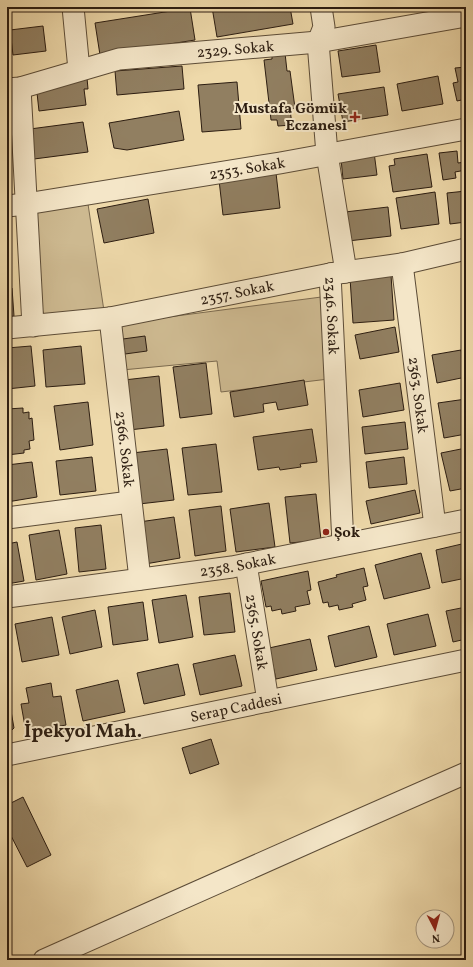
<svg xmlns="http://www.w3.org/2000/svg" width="473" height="967" viewBox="0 0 473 967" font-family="Vollkorn,serif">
	<rect width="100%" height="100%" fill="#eed9aa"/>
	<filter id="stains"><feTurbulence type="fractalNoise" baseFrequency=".005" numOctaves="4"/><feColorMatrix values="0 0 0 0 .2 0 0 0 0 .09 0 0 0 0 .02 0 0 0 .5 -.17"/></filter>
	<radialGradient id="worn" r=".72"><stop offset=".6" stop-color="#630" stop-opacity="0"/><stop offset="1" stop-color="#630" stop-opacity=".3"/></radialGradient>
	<path fill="#cdb990" stroke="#7c6b50" d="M88,204L104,311L44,314L40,306L35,212Z
		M329,296L337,378L221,392L217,361L122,370L115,324Z"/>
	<path fill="#917f61" stroke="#2c1d11" d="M212,7H290L293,24L217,37Z
		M190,8L195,40L100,55L95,23Z
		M43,26L46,51L13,55L10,30Z
		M376,45L380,72L342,77L338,51Z
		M285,53L287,71H290L295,108L290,109L292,125L278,126L277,120H271L264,60L272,59V55Z
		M182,66L184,89L117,95L115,71Z
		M466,67V99L457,101L453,83L458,82L455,68Z
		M438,76L443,104L402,111L397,84Z
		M87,78L88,89H84L86,105L39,111L36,84Z
		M237,82L241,129L202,132L198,85Z
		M384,87L388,115L343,122L338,94Z
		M179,111L184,140L127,150L114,148L109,123Z
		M83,122L88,152L34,159L30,129Z
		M463,149H466V170L455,172L456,178L443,180L439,153L457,151L458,163L465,162Z
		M374,152L377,175L343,179L341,159Z
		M427,154L432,187L393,192L389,166L395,165L394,159Z
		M276,173L280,208L223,215L219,180Z
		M466,191V222L450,224L447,193Z
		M435,192L439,224L401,229L396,198Z
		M148,199L154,233L104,243L97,209Z
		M388,207L391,236L348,241L345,212Z
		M391,275L394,320L353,323L350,278Z
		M12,288L14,316L7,317V289Z
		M395,327L399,352L360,359L355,335Z
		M145,336L147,351L125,354L123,339Z
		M31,346L35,386L7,389V348Z
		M81,346L85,384L46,387L43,350Z
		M461,350L466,377L437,383L432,355Z
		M206,363L212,414L180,418L173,367Z
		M159,376L164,426L129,430L124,380Z
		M304,380L308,405L278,410L276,402L263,404L264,412L234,417L230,392Z
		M400,383L404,410L363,417L359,390Z
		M466,399V434L444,438L438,403Z
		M88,402L93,445L60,450L54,406Z
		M23,408V413L29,412V419L32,418L34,440L29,441L30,449L24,450V453L7,455V409Z
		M405,422L408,449L365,454L362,427Z
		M312,429L317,462L300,464L301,467L280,470L279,467L258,470L253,437Z
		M216,444L222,492L188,495L182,448Z
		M466,448V488L450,491L441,453Z
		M167,449L174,500L139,504L132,453Z
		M92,457L96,491L60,495L56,461Z
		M404,457L407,484L369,488L366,462Z
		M32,462L37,497L7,502V465Z
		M415,490L420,513L371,524L366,501Z
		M316,494L321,540L290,543L285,497Z
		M269,503L275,547L236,552L230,509Z
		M221,506L226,551L195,556L189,510Z
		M174,517L180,558L145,564L139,522Z
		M101,525L106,569L79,572L75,528Z
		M59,530L67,574L36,580L29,535Z
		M17,542L24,581L7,584V544Z
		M466,543V578L442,583L436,550Z
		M421,553L430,588L384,599L375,565Z
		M364,568L368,586L363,587L366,600L352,604L353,607L339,610L338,605L329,607L328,602L323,603L318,582L337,577L336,575Z
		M308,571L311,590L307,591L310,604L295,607L296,611L282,614L281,609L272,611L271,606L266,607L261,581Z
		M230,593L235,632L204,635L199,597Z
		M186,595L193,637L159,643L152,600Z
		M143,602L148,640L113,645L108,607Z
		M466,607V639L453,642L446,611Z
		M95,610L102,647L70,654L62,617Z
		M428,614L436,646L394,655L387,624Z
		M52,617L59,655L22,662L15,624Z
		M369,626L377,657L335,667L328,636Z
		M310,639L317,670L276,679L269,648Z
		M7,647L11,670L7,671Z
		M235,655L242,686L200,695L193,664Z
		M178,664L185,695L144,704L137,673Z
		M118,680L125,712L83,721L76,690Z
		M51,683L53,697L61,696L66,725L26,732L21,704L29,703L26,688Z
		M7,694H8L14,728L7,735Z
		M211,739L219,764L190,774L182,748Z
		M23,797L51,855L27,867L7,828V805Z"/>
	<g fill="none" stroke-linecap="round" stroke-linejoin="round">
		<defs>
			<g id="minor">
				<path d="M73,7L79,70"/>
				<path id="s1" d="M321,7L324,27L318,42L327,154L346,272L330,274L343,544"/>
				<path d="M20,88L33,326"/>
				<path id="s2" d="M7,89L20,88L119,59L318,42L466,16"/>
				<path id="s3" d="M7,206L26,204L280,163L466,129"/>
				<path id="s4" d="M402,264L435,526"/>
				<path id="s5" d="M110,318L140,579"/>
				<path id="s6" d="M7,328L110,318L330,274L402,264L466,249"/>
				<path d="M7,518L130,502"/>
				<path id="s7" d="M246,564L268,701"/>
				<path id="s8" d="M7,597L232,567L466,520"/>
				<path id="s9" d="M7,755L466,660"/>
				<path d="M44,960L325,835L466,773"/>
			</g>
		</defs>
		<use href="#minor" stroke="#5c4c37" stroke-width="23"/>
		<use href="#minor" stroke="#f4e6c8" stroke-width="21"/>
	</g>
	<g fill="#8f2418" stroke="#f4e6c8" stroke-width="1.5">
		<path d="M353 111h4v4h4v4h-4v4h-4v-4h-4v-4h4z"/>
		<circle cx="326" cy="532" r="4"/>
	</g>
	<g text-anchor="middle" stroke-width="4" stroke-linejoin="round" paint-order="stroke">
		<g font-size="15" fill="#2c1d11" stroke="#f4e6c8">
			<text dy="5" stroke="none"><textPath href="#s2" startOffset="233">2329. Sokak</textPath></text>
			<text dy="5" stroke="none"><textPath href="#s3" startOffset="243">2353. Sokak</textPath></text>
			<text dy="5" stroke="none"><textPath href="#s6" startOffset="233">2357. Sokak</textPath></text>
			<text dy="5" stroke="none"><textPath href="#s1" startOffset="326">2346. Sokak</textPath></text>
			<text dy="5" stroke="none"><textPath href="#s4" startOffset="132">2363. Sokak</textPath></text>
			<text dy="5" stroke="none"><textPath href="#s5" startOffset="132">2366. Sokak</textPath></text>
			<text dy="5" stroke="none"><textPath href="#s8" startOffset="233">2358. Sokak</textPath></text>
			<text dy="5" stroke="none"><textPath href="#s7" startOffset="69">2365. Sokak</textPath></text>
			<text dy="5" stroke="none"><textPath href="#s9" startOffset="234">Serap Caddesi</textPath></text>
		</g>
		<g font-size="15" font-weight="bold" fill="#2c1d11" stroke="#f4e6c8" text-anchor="end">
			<text x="347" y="113">Mustafa Gömük<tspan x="347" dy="17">Eczanesi</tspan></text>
			<text x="334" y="537" text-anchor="start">Şok</text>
		</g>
		<g font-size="19" font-weight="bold" fill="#2c1d11" stroke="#f4e6c8">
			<text x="83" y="737">İpekyol Mah.</text>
		</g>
	</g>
	<rect width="473" height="967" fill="none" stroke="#eed9aa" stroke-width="24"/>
	<rect x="8" y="8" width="457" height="951" fill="none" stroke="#2c1d11" stroke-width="2"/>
	<rect x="12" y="12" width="449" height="943" fill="none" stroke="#2c1d11"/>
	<g transform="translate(435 929) rotate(174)"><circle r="19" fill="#f4e6c8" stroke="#a4967f"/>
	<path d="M0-3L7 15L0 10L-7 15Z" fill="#8f2418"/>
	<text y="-6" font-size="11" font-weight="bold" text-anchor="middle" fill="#2c1d11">N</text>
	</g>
	<rect width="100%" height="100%" filter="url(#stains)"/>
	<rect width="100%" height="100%" fill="url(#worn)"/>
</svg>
